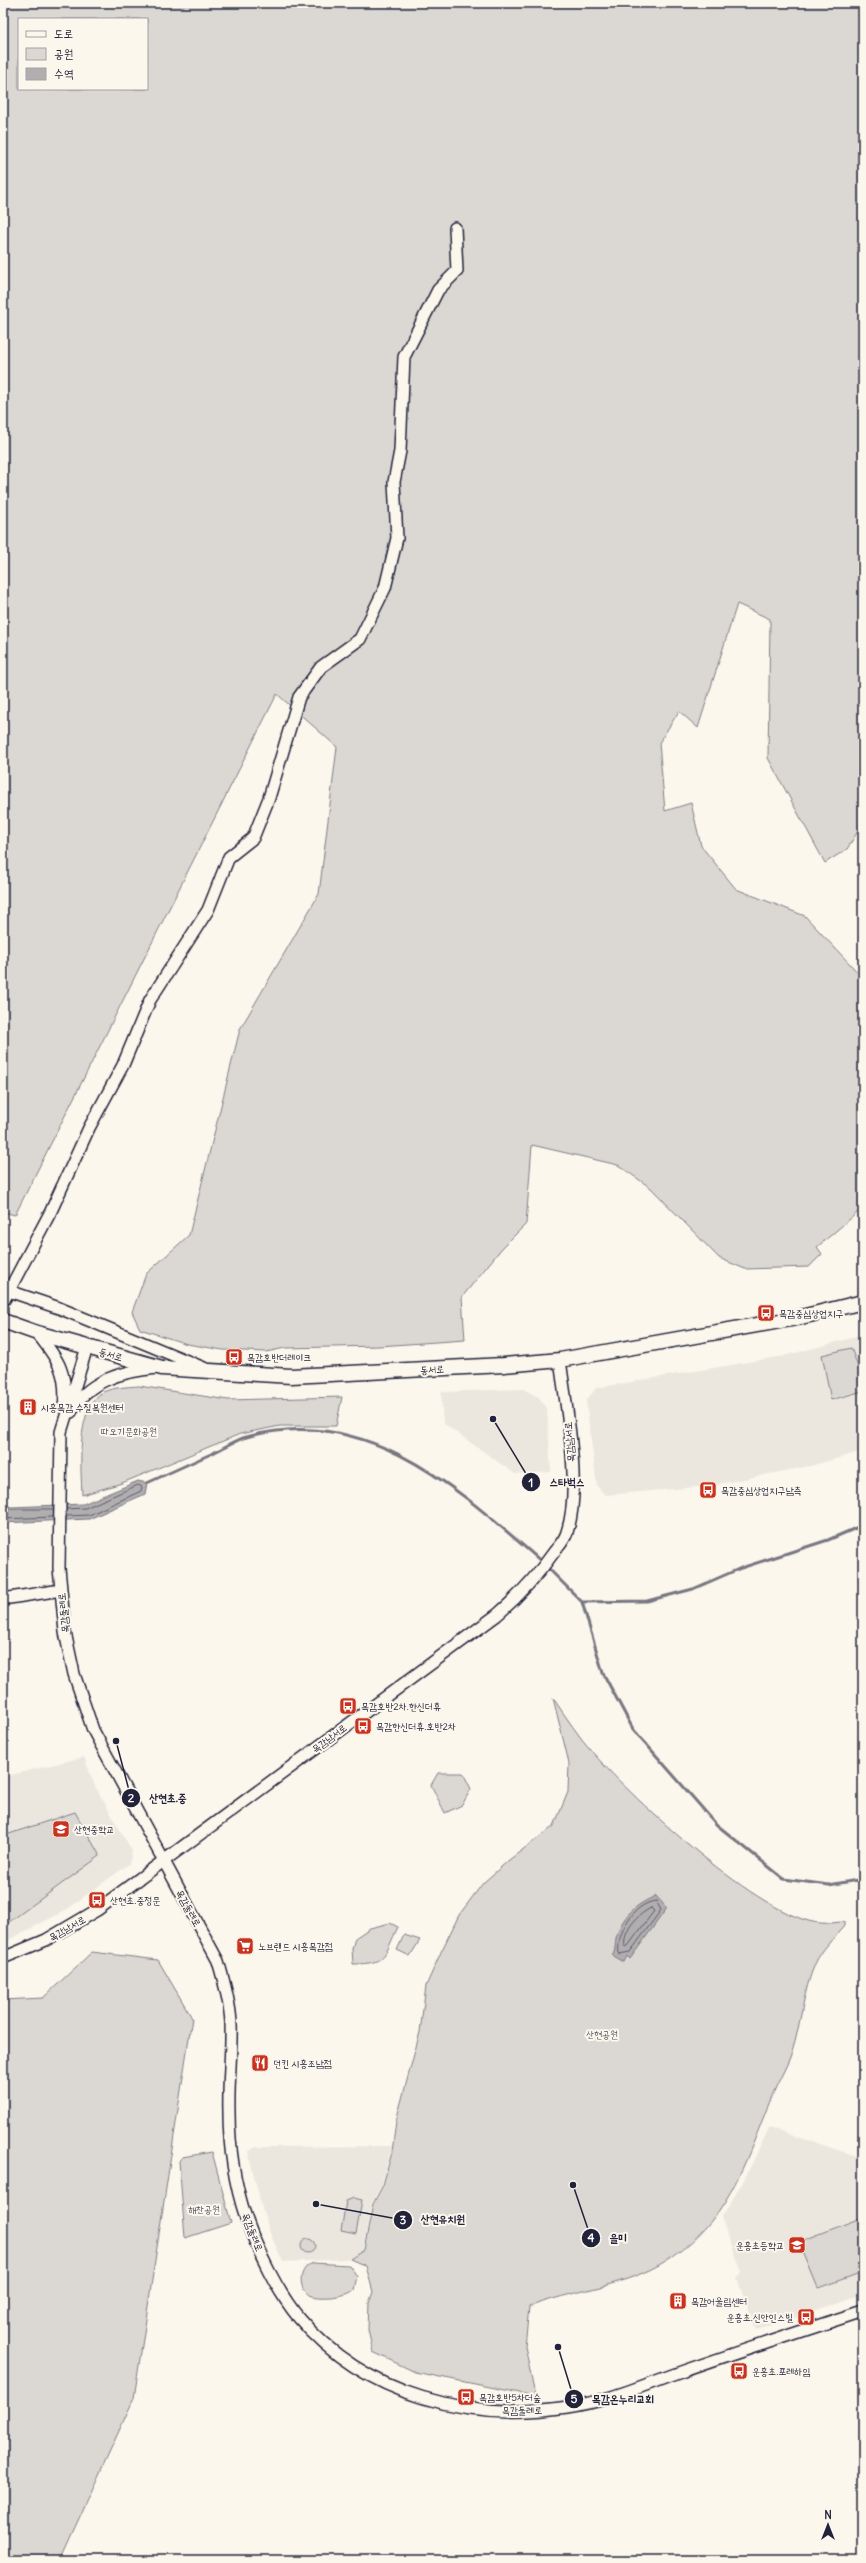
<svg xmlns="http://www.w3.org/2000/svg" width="866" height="2563" viewBox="0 0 866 2563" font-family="Delius,'Poor Story',sans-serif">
	<rect width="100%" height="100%" fill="#fbf7ec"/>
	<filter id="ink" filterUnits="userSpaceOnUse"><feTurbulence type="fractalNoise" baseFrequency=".025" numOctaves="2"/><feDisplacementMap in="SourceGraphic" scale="8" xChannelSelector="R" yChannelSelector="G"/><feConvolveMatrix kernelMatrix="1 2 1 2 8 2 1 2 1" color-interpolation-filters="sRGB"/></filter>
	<g filter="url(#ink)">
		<path fill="#ebe7df" d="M863,1335V1451L810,1466L709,1486L605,1495L597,1486L586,1401L596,1388L784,1356Z
			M523,1389L539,1397L547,1410L551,1472L515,1474L443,1423L441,1392Z
			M84,1757L95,1786L132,1851L129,1864L66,1910L3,1943V1777Z
			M769,2128L863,2158V2294L756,2330L737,2279L742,2273L721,2218L743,2182Z
			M392,2146L382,2184L372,2203L363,2250L349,2259L283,2262L270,2233L261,2205L248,2151L255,2147Z"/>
		<path fill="#dbd8d3" stroke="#7e7d87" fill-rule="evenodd" d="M3,3H863V823L847,849L825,863L768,758L770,619L737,604L698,728L679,711L659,743L665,811L691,803L701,846L736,889L805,916L863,978V1208L817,1247L822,1254L809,1267L745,1269L719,1258L651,1188L618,1165L532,1145L526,1224L502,1248L462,1297L465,1340L379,1346L285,1348L266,1352L223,1350L187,1344L140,1329L132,1312L146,1274L189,1235L240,1029L319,894L337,747L277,694L15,1215L3,1212ZM19,19H147V89H19Z
			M851,1348L863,1380V1391L831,1400L822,1355Z
			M139,1386L228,1400L342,1397L336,1426H280L240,1434L122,1483L82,1495C81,1468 76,1412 100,1394C109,1387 128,1387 139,1386Z
			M553,1698C566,1717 579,1737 594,1754C633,1799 762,1919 820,1923C828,1924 836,1922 844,1922V1926C835,1937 821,1950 815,1964C803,1991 801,2024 792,2052C787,2067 778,2081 772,2096C744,2164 728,2226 659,2265C618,2288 572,2290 529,2307L525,2346L535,2396L415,2372L373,2352L368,2330L369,2303L373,2292L366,2266L350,2259L364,2250L373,2204L383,2185L392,2152L396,2121L420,2032L426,1986L441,1952L459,1915L483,1883L509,1860L554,1826L568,1792L569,1763Z
			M438,1773H463L471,1789L462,1805L445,1813L431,1785Z
			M75,1812L100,1856L5,1925L3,1918V1836Z
			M390,1923L398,1927C384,1955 388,1964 353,1964L352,1949L355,1938L370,1928Z
			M404,1935L420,1940L410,1956L397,1950Z
			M92,1952L158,1960L192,2018L134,2398L60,2560H3V2000L43,1998Z
			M212,2152L231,2223L185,2238L179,2161L182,2157Z
			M354,2198L362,2200L356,2234L341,2231L346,2201Z
			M863,2217V2272L818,2288L799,2242Z
			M301 2246a7 7 0 1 1 14 0a7 7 0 1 1-14 0Z
			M312,2263L349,2265L357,2276L354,2290C347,2297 316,2300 308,2294C297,2286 300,2268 312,2263Z
			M380,2556L419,2559V2560H376Z"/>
		<path fill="#b1aeb0" stroke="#787681" d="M138,1481L147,1483L145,1494L89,1519L3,1523V1505L12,1507L83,1504Z
			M656,1896L667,1908L630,1959L627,1956L624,1962L612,1955C616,1949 615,1945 616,1938C622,1916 636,1904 656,1896Z"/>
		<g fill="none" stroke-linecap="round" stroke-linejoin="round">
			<path stroke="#5b5a6a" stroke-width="1" d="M3,1509H53
				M66,1516L89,1515L141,1491L142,1487L138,1485L85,1508L66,1509
				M3,1519L53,1517
				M656,1901L661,1910L630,1952L619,1954C616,1934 633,1903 656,1901Z
				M651,1908L654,1911L628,1946L625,1947C622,1931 638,1914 651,1908Z"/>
			<path stroke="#787681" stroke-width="3" d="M147,1483C169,1473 191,1463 213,1453C223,1448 233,1442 243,1438C366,1401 458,1489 543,1563
				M547,1567L582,1602L647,1601L693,1589L741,1568L828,1540L863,1525
				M582,1602L603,1673L633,1729L717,1825L784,1879L829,1885L863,1879"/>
			<defs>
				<path id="minor" d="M3,1289L59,1308L204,1368
					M4,1300L51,1211L89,1128L123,1065L150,1000L208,910L229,857L253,838L269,798L299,697L321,667L360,639L385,588L397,538L394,482L400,451L404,357L438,290L457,271L455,228
					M37,1333C58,1359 68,1373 64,1408
					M87,1347L61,1432L59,1568L65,1632L74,1674L93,1730L218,1961C224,1981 230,2002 231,2023C232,2052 228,2082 229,2112C229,2147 235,2185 246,2218C257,2250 278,2293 299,2318C365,2396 471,2422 568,2407C606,2402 644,2385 681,2372C741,2351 802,2331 863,2311
					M71,1412C87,1380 124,1371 157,1368
					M3,1599L61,1590
					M3,1958L46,1940L97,1910L497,1615C519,1596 537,1576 554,1552C559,1546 565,1540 567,1532C582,1488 566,1407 560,1360"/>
				<path id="major" d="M3,1321L37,1333L162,1368L291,1376L504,1365L560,1360L797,1318L863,1302"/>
			</defs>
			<use href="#minor" stroke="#22223b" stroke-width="14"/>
			<use href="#major" stroke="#22223b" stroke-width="17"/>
			<use href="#minor" stroke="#fbf7ec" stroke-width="11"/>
			<use href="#major" stroke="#fbf7ec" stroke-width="14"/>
		</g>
	</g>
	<defs>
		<symbol id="bus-square" viewBox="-11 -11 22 22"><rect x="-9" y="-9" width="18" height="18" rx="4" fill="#c8321e" stroke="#fbf7ec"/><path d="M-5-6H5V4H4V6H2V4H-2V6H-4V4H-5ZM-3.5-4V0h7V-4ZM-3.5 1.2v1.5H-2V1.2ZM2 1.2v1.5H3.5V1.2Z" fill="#fff"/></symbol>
		<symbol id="building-square" viewBox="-11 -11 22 22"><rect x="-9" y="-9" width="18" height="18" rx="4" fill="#c8321e" stroke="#fbf7ec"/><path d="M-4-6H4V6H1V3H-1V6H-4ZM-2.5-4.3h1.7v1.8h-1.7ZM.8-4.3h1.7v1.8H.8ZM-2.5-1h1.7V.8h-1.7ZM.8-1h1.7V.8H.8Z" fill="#fff"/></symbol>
		<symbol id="school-square" viewBox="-11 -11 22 22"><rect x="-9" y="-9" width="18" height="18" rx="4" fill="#c8321e" stroke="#fbf7ec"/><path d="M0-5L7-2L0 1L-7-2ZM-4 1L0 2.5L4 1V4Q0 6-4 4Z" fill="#fff"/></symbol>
		<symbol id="supermarket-square" viewBox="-11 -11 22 22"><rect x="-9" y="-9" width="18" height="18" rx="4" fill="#c8321e" stroke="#fbf7ec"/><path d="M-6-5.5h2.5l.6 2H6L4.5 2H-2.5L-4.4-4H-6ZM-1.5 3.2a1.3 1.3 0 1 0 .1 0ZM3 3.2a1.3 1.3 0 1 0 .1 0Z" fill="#fff"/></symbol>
		<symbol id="restaurant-square" viewBox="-11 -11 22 22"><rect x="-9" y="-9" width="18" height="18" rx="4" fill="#c8321e" stroke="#fbf7ec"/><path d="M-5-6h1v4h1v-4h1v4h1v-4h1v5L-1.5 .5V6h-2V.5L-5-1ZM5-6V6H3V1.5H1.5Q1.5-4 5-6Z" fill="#fff"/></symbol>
	</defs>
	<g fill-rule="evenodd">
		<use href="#bus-square" x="756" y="1303" width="20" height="20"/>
		<use href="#bus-square" x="224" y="1347" width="20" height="20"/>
		<use href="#building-square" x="18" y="1397" width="20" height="20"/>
		<use href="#bus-square" x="698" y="1480" width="20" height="20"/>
		<use href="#bus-square" x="338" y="1696" width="20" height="20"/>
		<use href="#bus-square" x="353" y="1716" width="20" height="20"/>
		<use href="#school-square" x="51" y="1819" width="20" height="20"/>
		<use href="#bus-square" x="87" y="1890" width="20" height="20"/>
		<use href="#supermarket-square" x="235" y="1936" width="20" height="20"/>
		<use href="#restaurant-square" x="250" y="2053" width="20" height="20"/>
		<use href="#school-square" x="787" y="2235" width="20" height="20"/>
		<use href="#building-square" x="668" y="2291" width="20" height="20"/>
		<use href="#bus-square" x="796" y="2307" width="20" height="20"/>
		<use href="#bus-square" x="729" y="2361" width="20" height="20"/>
		<use href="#bus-square" x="456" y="2387" width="20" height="20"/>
	</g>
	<g text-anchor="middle" stroke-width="4" stroke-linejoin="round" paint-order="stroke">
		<g font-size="10" fill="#22223b" stroke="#fbf7ec" text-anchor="start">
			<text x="779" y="1317">목감중심상업지구</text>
			<text x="247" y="1361">목감호반더레이크</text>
			<text x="41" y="1411">시흥목감 수질복원센터</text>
			<text x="721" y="1494">목감중심상업지구남측</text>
			<text x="361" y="1710">목감호반2차.한신더휴</text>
			<text x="376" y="1730">목감한신더휴.호반2차</text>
			<text x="74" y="1833">산현중학교</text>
			<text x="110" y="1904">산현초.중정문</text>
			<text x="258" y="1950">노브랜드 시흥목감점</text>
			<text x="273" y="2067">던킨 시흥조남점</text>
			<text x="784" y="2249" text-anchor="end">운흥초등학교</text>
			<text x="691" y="2305">목감어울림센터</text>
			<text x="793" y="2321" text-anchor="end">운흥초.신안인스빌</text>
			<text x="752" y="2375">운흥초.포레하임</text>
			<text x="479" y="2401">목감호반5차더숲</text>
		</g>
		<g font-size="10" fill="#22223b" stroke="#fbf7ec">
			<text transform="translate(111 1354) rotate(16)" y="4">동서로</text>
			<text transform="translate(432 1369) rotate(-3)" y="4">동서로</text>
			<text transform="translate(569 1442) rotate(-95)" y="4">목감남서로</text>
			<text transform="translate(63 1613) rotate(-96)" y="4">목감둘레로</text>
			<text transform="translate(329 1738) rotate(-37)" y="4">목감남서로</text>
			<text transform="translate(189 1908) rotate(61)" y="4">목감둘레로</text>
			<text transform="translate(67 1928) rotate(-30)" y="4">목감남서로</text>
			<text transform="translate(253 2232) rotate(68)" y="4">목감둘레로</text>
			<text transform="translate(522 2410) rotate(-1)" y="4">목감둘레로</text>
		</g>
		<g font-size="10" fill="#505061" stroke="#fbf7ec">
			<text x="129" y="1435">따오기문화공원</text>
			<text x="602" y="2038">산현공원</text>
			<text x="204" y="2213">해찬공원</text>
		</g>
	</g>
	<path fill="none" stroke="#22223b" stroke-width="1.5" d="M493 1419L531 1482M116 1741L131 1798M316 2204L403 2220M573 2185L591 2238M558 2347L574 2399"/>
	<g fill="#22223b" stroke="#fbf7ec" stroke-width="1.5">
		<circle cx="493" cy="1419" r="4"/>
		<circle cx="116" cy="1741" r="4"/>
		<circle cx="316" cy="2204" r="4"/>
		<circle cx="573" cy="2185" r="4"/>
		<circle cx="558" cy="2347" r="4"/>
		<circle cx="531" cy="1482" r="10"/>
		<circle cx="131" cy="1798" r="10"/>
		<circle cx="403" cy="2220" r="10"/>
		<circle cx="591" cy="2238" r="10"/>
		<circle cx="574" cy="2399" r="10"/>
	</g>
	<g font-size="12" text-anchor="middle" font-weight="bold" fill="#fff">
		<text x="531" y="1487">1</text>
		<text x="131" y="1802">2</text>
		<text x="403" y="2224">3</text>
		<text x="591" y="2242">4</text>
		<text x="574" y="2403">5</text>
	</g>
	<g font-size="11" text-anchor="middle" font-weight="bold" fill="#22223b" stroke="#fbf7ec" stroke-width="4" stroke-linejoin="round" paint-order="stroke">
		<text x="567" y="1486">스타벅스</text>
		<text x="168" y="1802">산현초.중</text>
		<text x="443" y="2223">산현유치원</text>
		<text x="618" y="2242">을미</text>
		<text x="623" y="2403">목감온누리교회</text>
	</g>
	<rect width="866" height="2563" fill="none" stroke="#fbf7ec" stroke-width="16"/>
	<rect x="8" y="8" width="850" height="2547" fill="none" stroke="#22223b" stroke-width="1.5" filter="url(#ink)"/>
	<rect x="18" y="18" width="130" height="72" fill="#fbf7ec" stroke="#a4a2a5"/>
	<rect x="26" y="31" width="20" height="6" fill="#fbf7ec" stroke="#a4a2a5"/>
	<text x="54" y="38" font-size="12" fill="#22223b">도로</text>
	<rect x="26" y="48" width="20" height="12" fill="#dbd8d3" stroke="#a4a2a5"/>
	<text x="54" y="58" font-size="12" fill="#22223b">공원</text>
	<rect x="26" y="68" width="20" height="12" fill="#b1aeb0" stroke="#a4a2a5"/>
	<text x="54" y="78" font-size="12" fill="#22223b">수역</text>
	<g transform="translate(828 2525)" stroke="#fbf7ec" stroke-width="3" paint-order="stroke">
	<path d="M0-3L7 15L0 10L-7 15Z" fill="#22223b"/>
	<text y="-6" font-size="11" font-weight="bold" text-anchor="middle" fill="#22223b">N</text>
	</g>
</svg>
